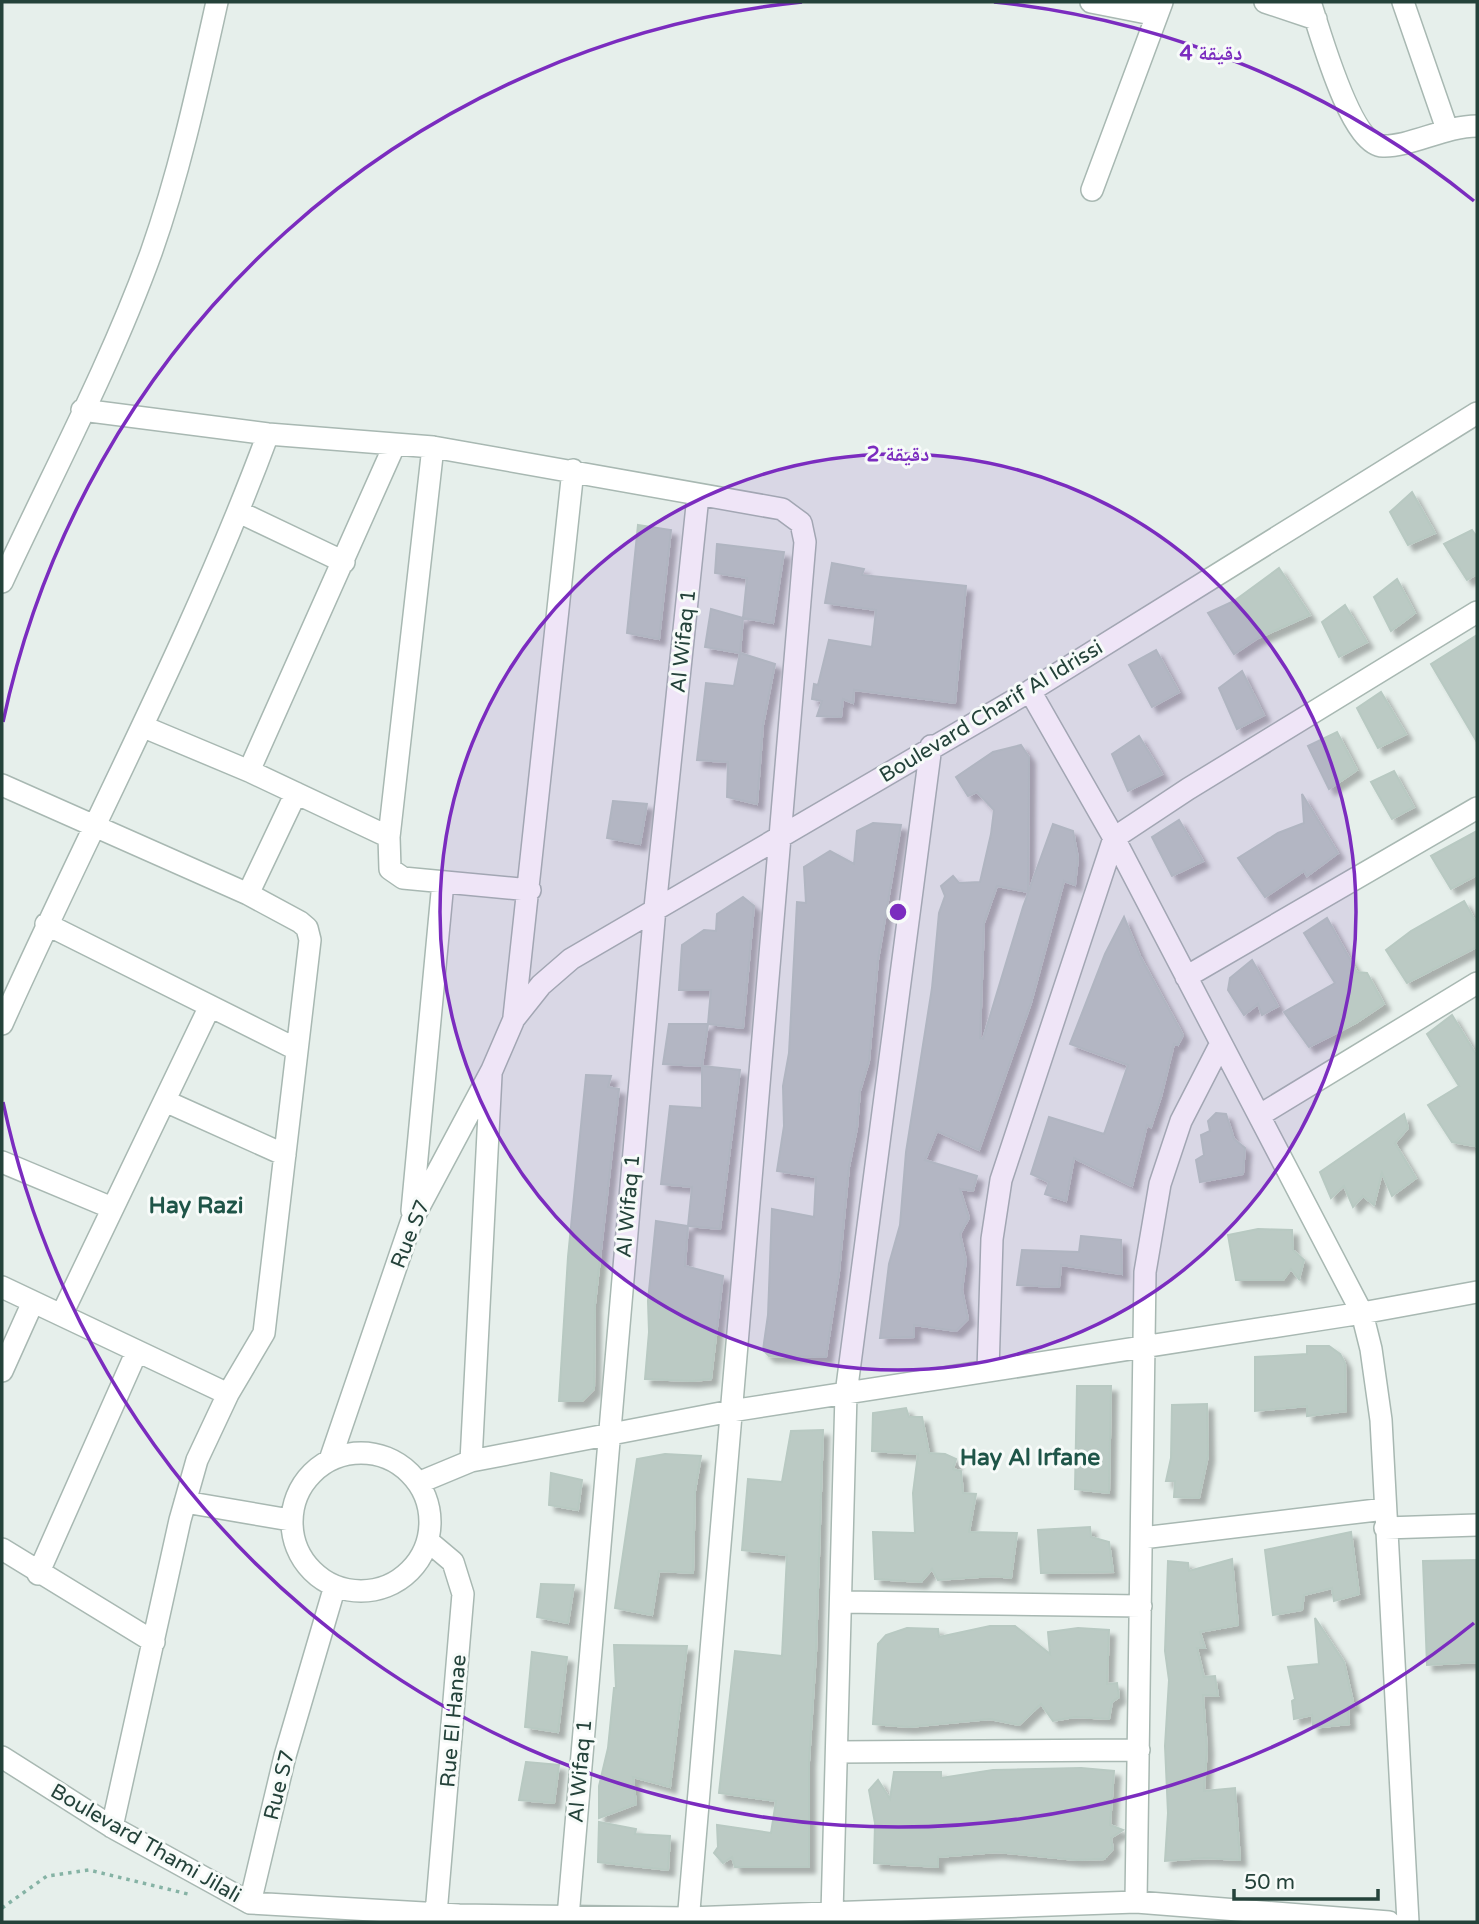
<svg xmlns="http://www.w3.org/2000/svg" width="1479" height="1924" viewBox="0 0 1479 1924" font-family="'Varela Round','Noto Naskh Arabic',sans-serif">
	<defs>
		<filter id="shadow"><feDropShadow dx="6" dy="6" stdDeviation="2" flood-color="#0004"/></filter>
	</defs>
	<rect width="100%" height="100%" fill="#e6efeb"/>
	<path fill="#bbcac4" stroke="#b8c9c2" stroke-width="2" filter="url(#shadow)" d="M1412,492L1435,533L1408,545L1390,512Z
		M638,525L671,530L659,639L627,633Z
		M1472,530L1477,537V574L1467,580L1444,544Z
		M717,544L784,552L773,623L743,618L747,578L715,573Z
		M832,563L864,569L862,575L966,586L955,703L854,690L853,703L843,699L841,717L817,716L822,701L812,699L814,684L818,685L829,640L872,647L876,610L825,603Z
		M1279,568L1310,615L1258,638L1234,654L1208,613L1234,601Z
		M1397,579L1415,613L1391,631L1374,597Z
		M1345,605L1367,642L1339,657L1322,622Z
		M711,609L743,618L740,653L705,647Z
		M1477,635V742L1431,664Z
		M1156,650L1179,692L1152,707L1129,665Z
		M740,653L775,664L763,725L757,804L727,797L728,762L697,760L706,683L734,686Z
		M1242,671L1264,715L1237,729L1219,688Z
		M1381,692L1406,734L1378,748L1357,708Z
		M1337,732L1357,770L1329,789L1308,746Z
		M1139,736L1162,774L1128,791L1112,754Z
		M1021,745L1029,757L1028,892L997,886L984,923L980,1038L983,1039L1023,907L1053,824L1073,831L1078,858L1075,885L1064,881L1031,1003L979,1150L937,1131L925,1160L977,1176L973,1191L960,1189L969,1218L960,1234L966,1260L962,1290L968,1319L956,1331L914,1325V1337L880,1338L889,1264L900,1225L906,1152L932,988L939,913L945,896L941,886L953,876L959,883L980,882L991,834L994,810L977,792L968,796L956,777L993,752Z
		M1394,771L1414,807L1392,819L1371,782Z
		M1302,794L1338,853L1307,876L1304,871L1265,897L1238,858L1278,833L1304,823Z
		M613,801L647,804L640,844L607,838Z
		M1179,820L1203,861L1172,876L1152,837Z
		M873,823L901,825L878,960L869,1061L860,1091L857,1128L849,1167L839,1272L826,1357L769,1356L763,1350L768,1315L772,1209L814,1217L816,1177L777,1171L784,1126L783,1086L789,1053L797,902L806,903L804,867L830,851L854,864L857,831Z
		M1477,831V875L1451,889L1431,856Z
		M743,897L754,906L743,1028L708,1024L711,990H679L682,945L704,930L716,931L717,914Z
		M1464,901L1477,924V947L1407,983L1386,950L1411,931Z
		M1124,917L1140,956L1183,1035L1178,1045L1174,1044L1161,1097L1151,1127L1147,1125L1132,1186L1074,1158L1066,1201L1045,1194L1049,1182L1031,1174L1049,1117L1104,1134L1128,1065L1070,1044L1105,954Z
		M1327,918L1357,972L1367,973L1384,1004L1356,1023L1309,1047L1284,1012L1335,983L1304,933Z
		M1252,960L1278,1006L1262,1015L1258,1004L1244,1015L1228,990L1230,978Z
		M1452,1015L1477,1056L1475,1146L1452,1142L1428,1105L1459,1086L1427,1034Z
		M669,1024H708L702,1066L663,1064Z
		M702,1066L740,1070L720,1229L688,1226L692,1187L661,1184L670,1106L702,1108Z
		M586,1075L611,1076L608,1087L619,1089L595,1304L594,1389L582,1401H559L568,1257Z
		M1216,1113L1226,1114L1234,1139L1245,1148L1243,1174L1200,1182L1196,1160L1204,1155L1201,1135L1210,1131L1208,1121Z
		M1404,1114L1408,1128L1395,1143L1416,1178L1392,1196L1382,1173L1374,1205L1363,1196L1353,1207L1344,1186L1331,1198L1320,1172Z
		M656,1221L688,1226L685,1266L723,1276L711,1379L693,1381L645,1379L649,1332L648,1301Z
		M1258,1229L1292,1230L1293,1250L1304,1260L1299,1279L1291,1269L1283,1280H1236L1228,1235Z
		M1081,1236L1121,1240L1122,1274L1061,1265L1059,1287L1017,1285L1022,1250L1079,1252Z
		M1307,1346H1329L1340,1354L1345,1363L1346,1411L1307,1416V1406L1255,1411V1357L1307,1354Z
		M1077,1386H1111L1109,1493L1075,1489Z
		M1207,1404L1208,1456L1199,1498L1174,1497L1175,1481H1166L1171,1458L1172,1405Z
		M906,1408L909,1417H922L929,1453L945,1454L956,1459L953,1469L961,1471L963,1493L976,1494L969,1532L1017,1533L1011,1578L993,1576L938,1580L932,1569L921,1582L875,1579L873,1532L915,1533L913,1493L918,1454L872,1451L873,1413Z
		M823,1430L816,1653L809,1762V1867H735L732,1857L723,1863L714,1853L718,1847L717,1825L771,1833L776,1801L719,1793L735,1651L782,1656L787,1555L742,1550L748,1479L782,1482L791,1431Z
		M665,1454L701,1456L695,1491L693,1573L659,1571L652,1615L615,1608L637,1459Z
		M551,1473L582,1480L578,1510L549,1505Z
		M1090,1527L1091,1537L1109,1542L1113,1572L1041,1573L1038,1530Z
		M1351,1532L1359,1594L1334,1601L1332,1588L1304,1595L1302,1610L1273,1615L1265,1550Z
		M1232,1559L1238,1625L1200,1632L1205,1648H1197L1204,1677L1215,1676L1218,1696L1203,1695L1207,1749L1204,1791L1235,1788L1240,1860L1204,1858L1165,1861L1168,1813L1165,1746L1169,1680L1165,1651L1168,1561L1188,1563L1189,1571Z
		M1477,1560V1662L1427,1665L1423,1561Z
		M541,1584L574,1585L568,1623L537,1617Z
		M1315,1618L1344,1662L1354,1706H1348L1349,1724L1313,1728L1312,1715L1294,1719L1292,1701L1295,1699L1288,1667L1319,1664Z
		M990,1626H1015L1050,1654L1048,1632L1078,1628L1109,1630L1107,1684L1117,1683L1119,1697L1112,1702L1109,1719L1075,1717L1053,1721L1041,1704L1019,1725L990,1719L909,1727L873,1724L878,1644L886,1635L907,1628L938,1629L939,1637Z
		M614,1645L687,1646L670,1787L633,1777L636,1804L599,1818V1786L608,1748L614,1688H616Z
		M532,1652L567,1657L558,1732L525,1727Z
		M526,1762L559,1765L554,1803L519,1800Z
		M1081,1768L1114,1771L1110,1825L1123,1830L1111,1838L1113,1849L1104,1859L1076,1860L997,1852L938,1857V1867L874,1863L875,1823L869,1790L878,1780L890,1799L894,1772H941V1778L993,1770Z
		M599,1822L636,1829L635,1834L670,1836L668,1870L598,1862Z"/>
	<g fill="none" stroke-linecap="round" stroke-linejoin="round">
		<defs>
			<path id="minor" d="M1091,2L1157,15
				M1265,2L1316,19
				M1310,2C1320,31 1350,145 1383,146C1410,147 1445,126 1477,126
				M1403,2L1447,129
				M1092,190L1162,2
				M82,410L268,434L433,447L782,509L801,523L805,542L688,1922
				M433,447L389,837L390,869L403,878L530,890
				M239,512L344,562
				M2,582C52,474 110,366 151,253C180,171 198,87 217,2
				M1030,691L1114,838L1362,1313L1371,1349L1381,1420L1408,1922
				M144,727L249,771L389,837
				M249,771L394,446
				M2,785L248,894L300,922L307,928L310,940L264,1333L228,1394L197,1460L180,1520L112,1827
				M248,894L296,793
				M46,924L296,1049
				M1186,977L1477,808
				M514,1017L573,470
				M2,1024C90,827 193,637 268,434
				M165,1101L285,1155
				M1260,1115L1477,983
				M2,1162L112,1208
				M412,1211L443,882
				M2,1287L228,1394
				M62,1314L210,1006
				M2,1371L33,1302
				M988,1371L992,1239L1001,1180L1114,838L1188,789L1477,612
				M292 1522a69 69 0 1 1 138 0a69 69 0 1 1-138 0Z
				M330,1460L412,1220L492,1070L514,1019L541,985L571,959L1030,691L1477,413
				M471,1461L491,1075
				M418,1483L471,1461L731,1411L1362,1313L1477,1292
				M185,1502L290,1520
				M1385,1528L1477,1525
				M1142,1538L1385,1509
				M428,1541L453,1562L463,1594L436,1914
				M2,1549L154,1642
				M38,1574L137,1351
				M841,1602L1141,1606
				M838,1752L1139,1750
				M2,1757L112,1827L250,1903L459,1915L688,1918L1136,1902L1389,1922
				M1136,1902L1145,1272L1160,1184L1181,1121L1220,1045
				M250,1903L285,1756L335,1586
				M832,1913L846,1394L931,746
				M568,1917L655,908L698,496"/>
		</defs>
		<use href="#minor" stroke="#a8b8b2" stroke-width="24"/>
		<path stroke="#86b3a5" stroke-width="3.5" stroke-dasharray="3.5 5" stroke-linecap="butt" d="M2,1908L47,1876L89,1870L192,1895"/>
		<use href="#minor" stroke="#fff" stroke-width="21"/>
	</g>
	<circle cx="898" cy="912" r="458" fill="#7b2cbf" fill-opacity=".12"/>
	<g fill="none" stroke="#7b2cbf" stroke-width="3.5">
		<circle cx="898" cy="912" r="458"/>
		<path d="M1474 1623A915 915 0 0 1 3 1102M3 722A915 915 0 0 1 802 2M994 2A915 915 0 0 1 1474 201"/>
	</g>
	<g text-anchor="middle" stroke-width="6" stroke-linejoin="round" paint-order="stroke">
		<g font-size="21" fill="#24423a" stroke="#f7fbf9">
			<text transform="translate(683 641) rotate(-84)" y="7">Al Wifaq 1</text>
			<text transform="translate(991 711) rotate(-31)" y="7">Boulevard Charif Al Idrissi</text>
			<text transform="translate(628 1206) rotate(-85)" y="7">Al Wifaq 1</text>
			<text transform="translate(410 1234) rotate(-68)" y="7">Rue S7</text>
			<text transform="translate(453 1721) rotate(-85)" y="7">Rue El Hanae</text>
			<text transform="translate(580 1771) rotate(-85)" y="7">Al Wifaq 1</text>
			<text transform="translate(279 1785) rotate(-76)" y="7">Rue S7</text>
			<text transform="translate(146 1843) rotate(30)" y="7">Boulevard Thami Jilali</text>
		</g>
		<g font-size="23" font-weight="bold" fill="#1f5548" stroke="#f7fbf9">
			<text x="196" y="1213">Hay Razi</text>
			<text x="1030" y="1465">Hay Al Irfane</text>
		</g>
	</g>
	<circle cx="898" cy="912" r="10" fill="#7b2cbf" stroke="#f7fbf9" stroke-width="3.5"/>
	<g font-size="21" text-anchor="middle" font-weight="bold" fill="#7b2cbf" stroke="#f7fbf9" stroke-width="6" stroke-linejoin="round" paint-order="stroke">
		<text x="1211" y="60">4 دقيقة</text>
		<text x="898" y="461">2 دقيقة</text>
	</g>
	<rect width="1479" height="1924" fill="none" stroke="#24423a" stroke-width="7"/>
	<path d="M1234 1889v10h144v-10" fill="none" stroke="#24423a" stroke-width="3.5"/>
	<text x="1244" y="1889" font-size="21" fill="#24423a" stroke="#f7fbf9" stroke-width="5" paint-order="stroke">50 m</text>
</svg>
